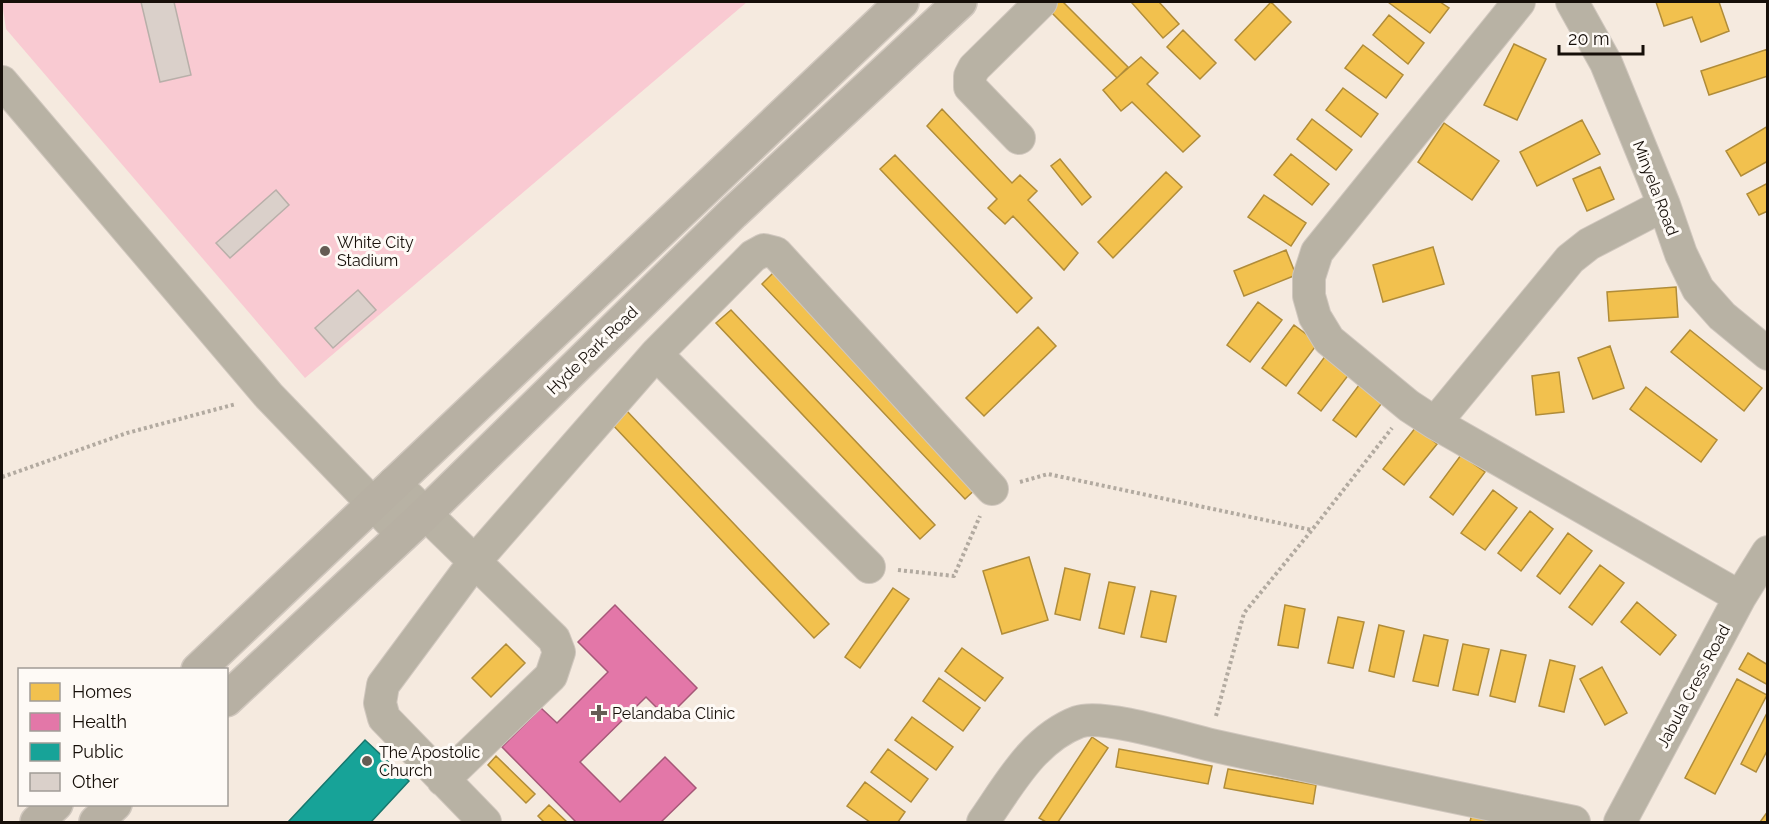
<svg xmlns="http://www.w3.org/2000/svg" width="1769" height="824" viewBox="0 0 1769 824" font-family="Raleway,sans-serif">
	<rect width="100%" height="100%" fill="#f5eadf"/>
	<path fill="#f9cad2" d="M2,2H747L305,378L6,29Z"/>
	<path fill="#f2c14e" stroke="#b08c39" stroke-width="1.5" d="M1058,2H1063L1128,67L1117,78L1049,10Z
		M1134,2H1159L1179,24L1163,38L1132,3Z
		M1271,2L1291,22L1255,60L1235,40Z
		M1388,2H1440L1449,8L1430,33Z
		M1656,2H1719L1729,31L1701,42L1692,17L1664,26Z
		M1389,15L1424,43L1408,64L1373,35Z
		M1183,30L1216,63L1200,79L1167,47Z
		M1514,44L1546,59L1517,120L1484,105Z
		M1363,45L1403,75L1386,98L1345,68Z
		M1768,49V76L1709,95L1701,71Z
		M1141,57L1158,73L1147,84L1200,136L1183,152L1132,102L1121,111L1103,90Z
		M1343,88L1378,114L1361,137L1326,110Z
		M942,109L1012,183L1020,175L1037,191L1028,200L1078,253L1064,270L1013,216L1005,224L988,208L997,199L927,126Z
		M1312,119L1352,150L1336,170L1297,139Z
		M1582,120L1600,154L1537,186L1520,152Z
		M1444,123L1499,161L1472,200L1418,162Z
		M1768,126V161L1741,176L1726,151Z
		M1291,154L1329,184L1312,205L1274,175Z
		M895,155L1032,298L1017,313L880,169Z
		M1060,159L1091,197L1082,205L1051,166Z
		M1600,167L1614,199L1587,211L1573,179Z
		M1166,172L1182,187L1113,258L1098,242Z
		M1768,183V211L1759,215L1747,194Z
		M1264,195L1306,223L1291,246L1248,217Z
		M1433,247L1444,284L1383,302L1373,265Z
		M1286,250L1296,275L1244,296L1234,271Z
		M776,270L980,485L965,499L762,284Z
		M1676,287L1678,317L1609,321L1607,292Z
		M1258,302L1282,320L1250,362L1227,345Z
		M731,310L935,525L920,539L716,323Z
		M1294,325L1318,343L1286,386L1262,368Z
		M1038,327L1056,346L984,416L966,398Z
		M1690,330L1762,388L1744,411L1671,352Z
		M1610,346L1624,388L1593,399L1578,358Z
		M1329,351L1353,369L1321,411L1298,393Z
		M1559,372L1564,412L1536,415L1532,376Z
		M1365,377L1388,395L1356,437L1333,420Z
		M1646,387L1717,440L1701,462L1630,409Z
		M625,409L829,624L814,638L611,423Z
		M1416,427L1437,444L1404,485L1383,469Z
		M1461,455L1485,472L1453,515L1430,497Z
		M1493,490L1517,508L1485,550L1461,533Z
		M1530,511L1553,529L1521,571L1498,553Z
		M1568,533L1592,551L1560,594L1537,576Z
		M1029,557L1048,620L1002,634L983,571Z
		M1600,565L1624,583L1592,625L1569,607Z
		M1065,568L1090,574L1080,620L1055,614Z
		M1109,582L1135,587L1124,634L1099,628Z
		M893,588L909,599L860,668L845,657Z
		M1151,591L1176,596L1166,642L1141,637Z
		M1637,602L1676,635L1660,655L1621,622Z
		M1285,605L1305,609L1298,648L1278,645Z
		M1338,617L1364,622L1353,668L1328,663Z
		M1379,625L1404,631L1394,677L1369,671Z
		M1424,635L1448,640L1438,686L1413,681Z
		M506,644L525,663L491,697L472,678Z
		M1463,644L1489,649L1478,695L1453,690Z
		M962,648L1003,678L985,701L945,671Z
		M1501,650L1526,655L1515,702L1490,696Z
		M1748,653L1768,665V685L1739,669Z
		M1550,660L1575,666L1564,712L1539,706Z
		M1602,667L1627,713L1605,725L1580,679Z
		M939,678L980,708L963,731L923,701Z
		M1737,679L1767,695L1715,794L1685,778Z
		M1768,711V749L1756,772L1741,764Z
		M912,717L953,747L936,770L895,740Z
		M1092,737L1108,748L1058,822H1046L1039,818Z
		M888,749L928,779L911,802L871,772Z
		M1119,749L1212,766L1208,784L1116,767Z
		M496,756L535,794L526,803L488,765Z
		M1228,769L1316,785L1313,804L1224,788Z
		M865,782L905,812L898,822H870L847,806Z
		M549,805L567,822H544L538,816Z
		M1768,811V822H1760Z
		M1472,813L1506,822H1470Z"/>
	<path fill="#e377a8" stroke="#a65878" stroke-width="1.5" d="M615,605L697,688L667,718L646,697L580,762L620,802L665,757L696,788L661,822H576L502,747L541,708L557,723L608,672L578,642Z"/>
	<path fill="#17a398" stroke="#17776d" stroke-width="1.5" d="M365,740L409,781L371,822H288Z"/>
	<path fill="#dad0ca" stroke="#b8afa9" stroke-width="1.5" d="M141,2H174L191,75L160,82Z
		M276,190L289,205L230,258L216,243Z
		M358,290L376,310L333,348L315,328Z"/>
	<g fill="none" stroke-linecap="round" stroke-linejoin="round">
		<defs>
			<path id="street" d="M1519,2L1317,252L1309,277V296L1315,317L1329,340L1409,406L1435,423L1740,597
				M1572,2L1606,63L1664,205L1681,254L1698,289L1722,316L1768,354
				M2,82L269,396L403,535
				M1019,138L970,87V76L974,68L1041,2
				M656,354L869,567
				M1435,423L1570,259L1589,244L1664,205
				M394,483L554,639L559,652L551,676L443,780
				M485,822L384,718L380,703L383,685L475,561L656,354L753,256L764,250L776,253L992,489
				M983,822C1009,785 1033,739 1078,722C1102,713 1182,738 1211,745C1332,772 1453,797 1574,822
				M1620,822L1740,597L1768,552"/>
			<path id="secondary" d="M198,670L902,2
				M226,700L425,514L733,213L960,2
				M37,822L56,804
				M96,822L115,804"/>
		</defs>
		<use href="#street" stroke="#d0c7be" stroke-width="34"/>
		<use href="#secondary" stroke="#d0c7be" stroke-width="36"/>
		<path stroke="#b2aaa0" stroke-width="4" stroke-dasharray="3 3" stroke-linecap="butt" d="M2,477L127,433L236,404
			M1020,482L1048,474L1312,530
			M898,570L954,576L980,516
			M1216,716L1244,613L1312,530L1392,428"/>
		<use href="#street" stroke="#b8b2a4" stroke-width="32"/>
		<use href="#secondary" stroke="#b7b0a3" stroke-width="33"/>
	</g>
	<g fill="#645c54" stroke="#fefaf6" stroke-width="2">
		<circle cx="325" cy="251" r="6"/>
		<path d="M596 704h6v6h6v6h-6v6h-6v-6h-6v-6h6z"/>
		<circle cx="367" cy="761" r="6"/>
	</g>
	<g text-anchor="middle" stroke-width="6" stroke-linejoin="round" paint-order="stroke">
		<g font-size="16" fill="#160f09" stroke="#fefaf6">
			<text transform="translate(1656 188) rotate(69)" y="6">Minyela Road</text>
			<text transform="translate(592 350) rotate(-44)" y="6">Hyde Park Road</text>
			<text transform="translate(1693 686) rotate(-62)" y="6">Jabula Cress Road</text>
		</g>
		<g font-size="16" fill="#160f09" stroke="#fefaf6" text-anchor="start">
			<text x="337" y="248">White City<tspan x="337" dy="18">Stadium</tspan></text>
			<text x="612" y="719">Pelandaba Clinic</text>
			<text x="379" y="758">The Apostolic<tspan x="379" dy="18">Church</tspan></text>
		</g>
	</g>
	<rect width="1769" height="824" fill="none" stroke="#160f09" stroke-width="6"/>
	<rect x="18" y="668" width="210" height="138" fill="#fefaf6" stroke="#a19c97" stroke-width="1.5"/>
	<rect x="30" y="683" width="30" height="18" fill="#f2c14e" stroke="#a19c97" stroke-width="1.5"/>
	<text x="72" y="698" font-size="18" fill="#160f09">Homes</text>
	<rect x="30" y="713" width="30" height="18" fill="#e377a8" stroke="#a19c97" stroke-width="1.5"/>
	<text x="72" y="728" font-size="18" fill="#160f09">Health</text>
	<rect x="30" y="743" width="30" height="18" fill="#17a398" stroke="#a19c97" stroke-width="1.5"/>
	<text x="72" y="758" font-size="18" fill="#160f09">Public</text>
	<rect x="30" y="773" width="30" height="18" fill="#dad0ca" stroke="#a19c97" stroke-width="1.5"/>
	<text x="72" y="788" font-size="18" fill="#160f09">Other</text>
	<path d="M1559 45v9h84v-9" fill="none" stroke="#160f09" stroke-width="3"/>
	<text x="1568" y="45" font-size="18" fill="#160f09" stroke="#fefaf6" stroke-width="4.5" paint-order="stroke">20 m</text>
</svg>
